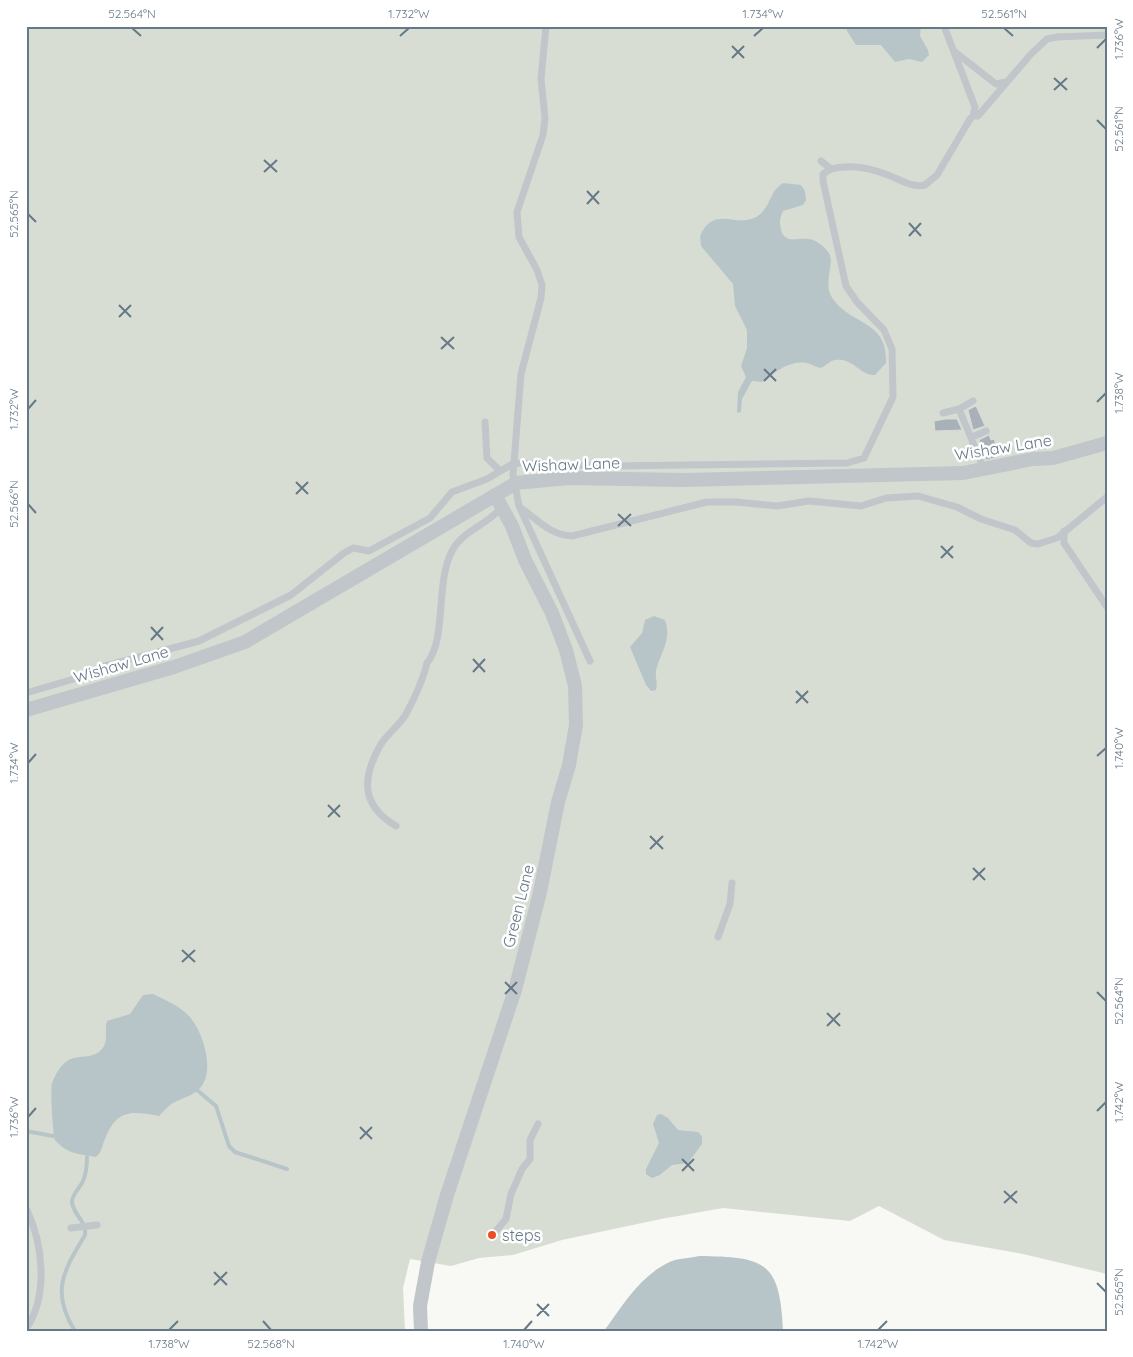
<svg xmlns="http://www.w3.org/2000/svg" width="1133" height="1357" viewBox="0 0 1133 1357" font-family="Quicksand,sans-serif">
	<rect width="100%" height="100%" fill="#f8f8f5"/>
	<path fill="#d8ddd4" d="M26,26H1107V1274L1023,1254L944,1240L879,1206L850,1221L723,1208L661,1219L562,1240L513,1255L479,1258L451,1266L410,1259L403,1288L405,1331H26Z"/>
	<path fill="#b7c5c9" d="M846,26H921L920,36L928,50L929,55L922,62L909,59L895,62L881,45H856L847,31Z
		M783,183L801,185L805,191L806,200L803,205L783,211C780,217 779,223 781,229C784,245 798,237 809,239C816,240 824,246 828,252C837,263 821,282 833,299C852,326 888,320 886,363L875,375C859,375 853,357 835,360C829,361 826,366 821,368C815,367 812,364 806,363C789,360 774,373 762,382L752,381L742,399L741,412L737,413L738,392L746,377L741,366L747,348V330L735,306L733,284L701,246L700,236C714,205 734,227 754,218C771,210 768,192 783,183Z
		M654,616L665,620C672,639 661,652 656,670C655,677 658,683 656,690L651,691L646,685L630,647L642,633L645,620Z
		M153,994C165,1000 180,1006 189,1016C202,1030 213,1064 204,1082C198,1095 184,1097 173,1103C168,1106 163,1112 159,1116C131,1111 117,1109 105,1139C102,1146 102,1152 96,1157C79,1154 67,1154 55,1140C53,1136 50,1089 52,1083C55,1075 60,1066 67,1061C77,1054 93,1060 102,1049C109,1040 104,1031 107,1021L130,1014L143,995Z
		M661,1114L668,1118L678,1130L698,1132L702,1136V1144L688,1163L672,1165L660,1175L652,1178L646,1174V1169L659,1143L653,1124L657,1115Z
		M699,1256C765,1257 780,1261 783,1331H604C623,1305 641,1274 672,1261C680,1258 691,1258 699,1256Z"/>
	<g fill="none" stroke-linecap="round" stroke-linejoin="round">
		<path stroke="#b7c5c9" stroke-width="4" d="M197,1090L216,1106L229,1146L235,1152L287,1169
			M26,1131L53,1136
			M75,1331C50,1292 64,1270 85,1235C87,1221 73,1215 72,1202C72,1194 80,1188 83,1181C86,1174 87,1164 87,1157"/>
	</g>
	<path fill="#a7b1b7" stroke="#dadad7" d="M976,406L985,426L973,430L968,410Z
		M946,419H957L962,430L935,431L934,421Z
		M989,435L991,440L994,439L999,454L996,455L997,457L986,460L979,440Z"/>
	<g fill="none" stroke-linecap="round" stroke-linejoin="round">
		<path stroke="#c1c6ca" stroke-width="7" d="M546,26L541,79L545,118L543,135L517,212L519,237L537,270L542,285L541,298L521,374L513,475L519,506L590,661
			M944,26L975,107L973,116
			M955,52L996,84L1006,82
			M831,169C850,164 871,168 888,175C901,180 912,188 925,185L937,175L970,119L973,116H978L1031,54L1047,39L1057,37L1107,35
			M959,409L984,469
			M943,413L959,409L973,401
			M485,422L487,458L499,470
			M972,437L986,431
			M521,508C538,520 550,535 572,536L707,502H736L777,506L809,501L861,506L886,498L918,496L957,507L981,519L1015,530L1031,543L1038,544L1057,538L1107,497
			M1064,531V543L1107,607
			M26,693L84,676L105,666L199,641L291,595L344,553L353,548L369,551L430,518L452,492L487,479L514,463L610,466L847,463L864,458L893,397L892,349L884,330L857,302L846,286L823,181V174L831,169L821,161
			M396,826C360,805 362,777 381,744C388,733 400,725 406,714C414,699 423,680 427,663C447,639 435,583 452,551C462,531 487,525 501,508
			M718,937L730,904L732,883
			M26,1208C43,1243 49,1295 26,1329
			M71,1228L97,1225
			M496,1231L506,1219L511,1194L522,1169L530,1159V1140L538,1124"/>
		<path stroke="#c1c6ca" stroke-width="14" d="M26,710L174,667L245,642L516,483L568,478L683,480L963,473L1033,459L1053,458L1107,443
			M421,1331L420,1306L428,1262L447,1195L515,990L540,892L558,802L569,765L576,725L575,686L566,650L552,613L525,560L512,526L495,495"/>
	</g>
	<path fill="none" stroke="#657988" stroke-width="2" d="M132,28L141,36M1004,28L1013,36M400,36L409,28M754,36L763,28M732,46L744,58M1097,48L1106,39M732,58L744,46M1054,78L1067,90M1054,90L1067,78M1097,120L1106,129M264,160L277,172M264,172L277,160M587,191L599,204M587,204L599,191M28,214L36,222M909,223L921,236M909,236L921,223M119,305L131,317M119,317L131,305M441,337L454,349M441,349L454,337M764,369L776,381M764,381L776,369M1097,402L1106,393M28,409L36,400M296,482L308,494M296,494L308,482M28,504L36,513M618,514L631,526M618,526L631,514M941,546L953,558M941,558L953,546M151,627L163,640M151,640L163,627M473,659L485,672M473,672L485,659M796,691L808,703M796,703L808,691M1097,756L1106,748M28,763L36,754M328,805L340,817M328,817L340,805M650,836L663,849M650,849L663,836M973,868L985,880M973,880L985,868M182,950L195,962M182,962L195,950M505,982L517,994M1097,992L1106,1001M505,994L517,982M827,1013L840,1026M827,1026L840,1013M1097,1111L1106,1102M28,1117L36,1108M360,1127L372,1139M360,1139L372,1127M682,1159L694,1171M682,1171L694,1159M1004,1191L1017,1203M1004,1203L1017,1191M214,1272L227,1285M1097,1283L1106,1292M214,1285L227,1272M537,1304L549,1316M537,1316L549,1304M263,1321L271,1330M169,1330L178,1321M524,1330L532,1321M878,1330L887,1321"/>
	<circle fill="#ec4e21" stroke="#fff" stroke-width="2" cx="492" cy="1235" r="5"/>
	<g text-anchor="middle" stroke-width="5" stroke-linejoin="round" paint-order="stroke">
		<g font-size="16" fill="#657988" stroke="#fff">
			<text transform="translate(1003 447) rotate(-9)" y="6">Wishaw Lane</text>
			<text transform="translate(571 464) rotate(-2)" y="6">Wishaw Lane</text>
			<text transform="translate(121 664) rotate(-16)" y="6">Wishaw Lane</text>
			<text transform="translate(518 906) rotate(-76)" y="6">Green Lane</text>
		</g>
		<g font-size="16" fill="#657988" stroke="#fff" text-anchor="start">
			<text x="502" y="1241">steps</text>
		</g>
	</g>
	<rect width="1133" height="1357" fill="none" stroke="#ffffff" stroke-width="55"/>
	<rect x="28" y="28" width="1078" height="1302" fill="none" stroke="#657988" stroke-width="2"/>
	<g font-size="12" text-anchor="middle" fill="#657988">
		<text x="132" y="18">52.564°N</text>
		<text x="409" y="18">1.732°W</text>
		<text x="763" y="18">1.734°W</text>
		<text x="1004" y="18">52.561°N</text>
		<text transform="translate(1119 39) rotate(-90)" y="4">1.736°W</text>
		<text transform="translate(1119 129) rotate(-90)" y="4">52.561°N</text>
		<text transform="translate(14 214) rotate(-90)" y="4">52.565°N</text>
		<text transform="translate(1119 393) rotate(-90)" y="4">1.738°W</text>
		<text transform="translate(14 409) rotate(-90)" y="4">1.732°W</text>
		<text transform="translate(14 504) rotate(-90)" y="4">52.566°N</text>
		<text transform="translate(1119 748) rotate(-90)" y="4">1.740°W</text>
		<text transform="translate(14 763) rotate(-90)" y="4">1.734°W</text>
		<text transform="translate(1119 1001) rotate(-90)" y="4">52.564°N</text>
		<text transform="translate(1119 1102) rotate(-90)" y="4">1.742°W</text>
		<text transform="translate(14 1117) rotate(-90)" y="4">1.736°W</text>
		<text transform="translate(1119 1292) rotate(-90)" y="4">52.565°N</text>
		<text x="169" y="1348">1.738°W</text>
		<text x="271" y="1348">52.568°N</text>
		<text x="524" y="1348">1.740°W</text>
		<text x="878" y="1348">1.742°W</text>
	</g>
</svg>
